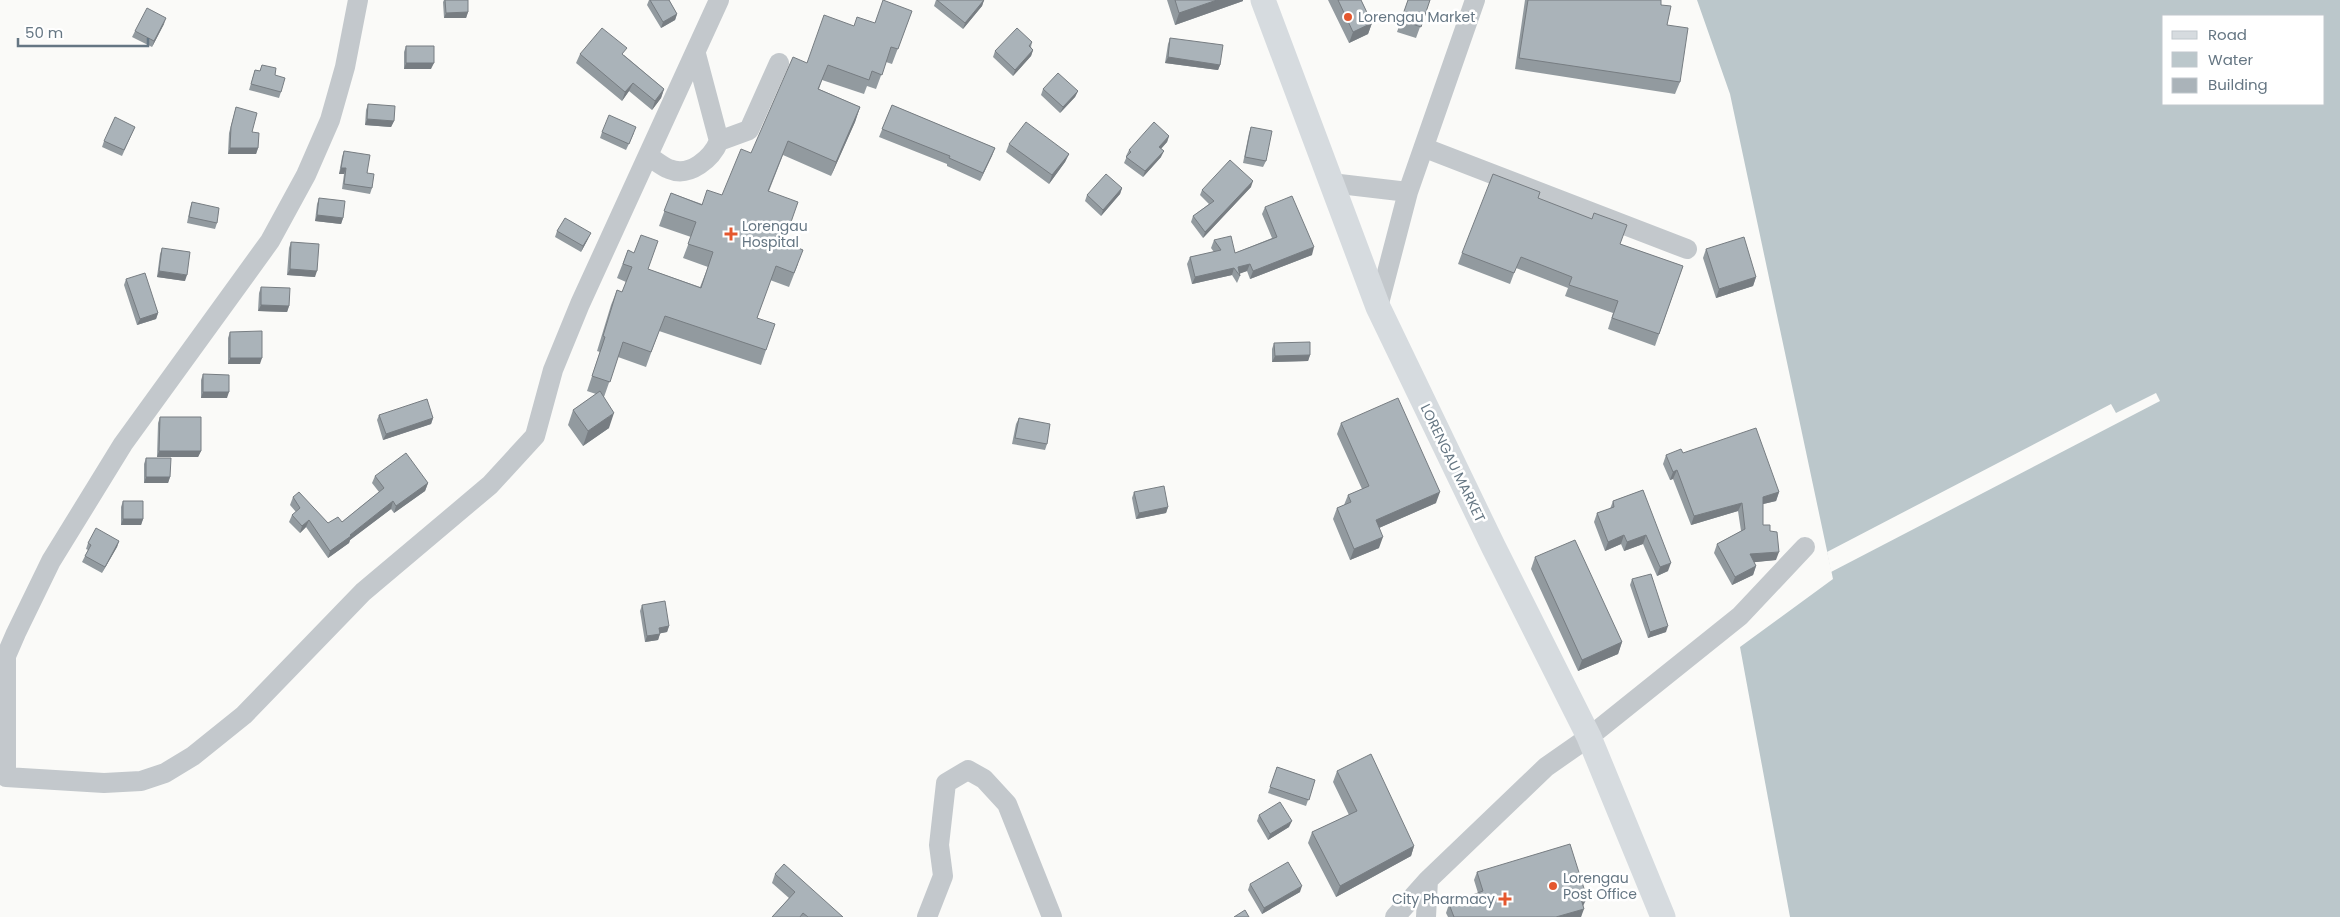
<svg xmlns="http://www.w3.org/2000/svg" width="2340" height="917" viewBox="0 0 2340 917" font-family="Poppins,sans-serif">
	<rect width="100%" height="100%" fill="#fafaf8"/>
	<path fill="#bbc7cb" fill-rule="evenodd" d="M1697,0H2340V917H1790L1740,647L1833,579L1730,94ZM2164,16H2324V104H2164Z"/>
	<path fill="#fafaf8" d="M2156,393L2160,401L1831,572L1827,552L2111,404L2116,413Z"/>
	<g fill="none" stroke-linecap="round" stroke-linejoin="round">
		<path stroke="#c3c8cc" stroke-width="20" d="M358,0L345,67L330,120L306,175L270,241L123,444L51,561L16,633L6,656V777L104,783L141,781L165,773L193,756L244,715L363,592L490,485L535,436L553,370L580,304L719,0
			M719,141L749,130L779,63
			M1425,148L1687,249
			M648,156C655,160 661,166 669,169C690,178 712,158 719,141L696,54
			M1331,183L1408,192
			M1378,307L1408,192L1475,0
			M927,917L943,876L939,845L946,783L968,770L984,779L1007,804L1052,917
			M1395,917L1428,880L1546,767L1589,737L1740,616L1805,547
			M1426,917L1428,880"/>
		<path stroke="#d6dbdf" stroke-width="25" d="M1263,0L1378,307L1493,546L1589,737L1663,917"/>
	</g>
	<path fill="#929a9f" d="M444,0H445L468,12L466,18H444L443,2Z
		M649,0H669L677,14L675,20L661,28L647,5Z
		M936,0H984L982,6L963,29L934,6Z
		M1167,0H1243V1L1175,25Z
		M1328,0H1361L1372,23L1368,34L1349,43Z
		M1408,0H1430L1416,38L1397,32Z
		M1525,0H1661V5L1667,25L1680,82L1675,94L1515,69Z
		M912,11L892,64L886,62L876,89L867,86L864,94L822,80L819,89L860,107L855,122L831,176L783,155L769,191L784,242L798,264L789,287L770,280L757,318L766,350L761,365L659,331L646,367L618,357L604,397L603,396L609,428L583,446L568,425L573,410L596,394L587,391L600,352L597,351L611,305L617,290L622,292L626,282L617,278L628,250L634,253L648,269L700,287L708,267L683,258L691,237L659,226L671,193L702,204L722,195L751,153L807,63L854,26L875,23Z
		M164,24L152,47L132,37L135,31Z
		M1170,38L1220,65L1218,70L1165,63L1168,44Z
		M1032,42L1031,47L1033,50L1031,56L1013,76L993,57L995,51Z
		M406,46L431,69H404V52Z
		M580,54L624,55L664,89L661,98L652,110L629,91L622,101L576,63Z
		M262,65L281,92L279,98L249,90L255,70L260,71Z
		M1043,89L1078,91L1075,97L1060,113L1041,95Z
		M368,104L394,121L391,127L365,125L366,110Z
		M892,105L995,148L980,181L947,166V164L879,137Z
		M236,107L252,132L258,148L256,154H228L229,133Z
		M135,127L122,156L102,147L104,141Z
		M1251,127L1266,161L1263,167L1243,163L1249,133Z
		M602,132L634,133L626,150L600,138Z
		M1169,136L1167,142L1161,149V157L1143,177L1124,163L1127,156H1126L1129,150Z
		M1009,144L1069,154L1065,162L1049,184L1006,152Z
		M344,151L367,173L372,188L370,194L342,189L344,174H339L342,157Z
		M1251,187L1203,238L1191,222L1193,216L1209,204L1200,195L1202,190Z
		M1122,188L1120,194L1101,216L1085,201L1087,195Z
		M319,198L343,218L341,224L315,221L317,204Z
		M1538,198L1620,244L1683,266L1655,346L1608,329L1613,313L1565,296L1568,288L1516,268L1510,284L1458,264L1462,253Z
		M192,202L217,223L215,229L187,223L190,208Z
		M1265,207L1312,255L1250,279L1247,271L1240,273V276L1237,283L1232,275L1192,284L1187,264L1190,257L1214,252L1211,248L1214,240L1235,253L1272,238L1262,214Z
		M557,231L588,239L581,252L555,237Z
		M291,242L315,277L287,275L289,248Z
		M162,248L185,281L157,277L160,254Z
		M1706,249L1756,277L1753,286L1716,298L1703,258Z
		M126,279L158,313L156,319L137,325L124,285Z
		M261,287L289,306L287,312L258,311L259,293Z
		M230,332L260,364H228V338Z
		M1274,343L1310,355L1308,361L1272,362V349Z
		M203,374L227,398H201V380Z
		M379,415L433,418L431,424L383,440L377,420Z
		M160,417L201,451L198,457H157L158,423Z
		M1019,418L1047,444L1045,450L1012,444L1016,424Z
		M1341,423L1436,503L1379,528V548L1350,560L1333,519L1337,508L1344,505L1348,495L1362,489L1337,434Z
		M1683,453L1779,492L1776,501L1763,504V525L1770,531L1776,560L1754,562L1756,566L1753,575L1732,585L1714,553L1717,544L1741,531L1738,511L1691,525L1673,479L1670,480L1663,464L1666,455Z
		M146,458L170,477L168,483H144V464Z
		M375,476L428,483L425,491L394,513L391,509L350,540L349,543L328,558L306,527L300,533L289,522L292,515L296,512L290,505L293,497L328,523L342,522L379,492L372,483Z
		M1643,490L1668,571L1657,576L1643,544L1624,551L1621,544L1605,551L1594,522L1597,513L1610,509L1613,501Z
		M1134,492L1168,507L1166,513L1136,519L1132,498Z
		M123,501L143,519L141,525H121V507Z
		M119,541L117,547L102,573L82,562L88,550L86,549L88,543Z
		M1535,557L1622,642L1618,654L1578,671L1531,569Z
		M1632,579L1666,632L1648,638L1630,585Z
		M642,605L669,626L667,632L660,633L658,640L645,642L640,611Z
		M1277,767L1315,780L1306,806L1268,793Z
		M1337,771L1414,846L1411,856L1336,897L1308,843L1312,832L1349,815L1333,782Z
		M1259,815L1289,827L1268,840L1257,821Z
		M1477,872L1583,906L1581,917H1448L1446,913L1449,904L1478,893L1474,880Z
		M775,874L843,917H772L789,898L772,883Z
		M1250,884L1300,892L1262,914L1248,890Z"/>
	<path fill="#777d82" d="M984,0L982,6L963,29L965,23Z
		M1217,0H1243V1L1175,25L1179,13Z
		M468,12L466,18H444L446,13Z
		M677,14L675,20L661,28L663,22Z
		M166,18L164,24L152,47L154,41Z
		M1372,23L1368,34L1349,43L1353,32Z
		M1033,50L1031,56L1013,76L1015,70Z
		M1168,57L1220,65L1218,70L1165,63Z
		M406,63H434L431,69H404Z
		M633,83L629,91L622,101L625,92Z
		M664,89L661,98L652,110L655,101Z
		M1078,91L1075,97L1060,113L1063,107Z
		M860,107L855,122L831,176L836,162Z
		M367,119L394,121L391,127L365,125Z
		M1169,136L1167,142L1157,153L1159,147Z
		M230,148H258L256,154H228Z
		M995,148L992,156L980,181L983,173Z
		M1164,151L1161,157L1143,177L1145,171Z
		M1069,154L1065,162L1049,184L1052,175Z
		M341,168H346L344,174H339Z
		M1253,181L1251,187L1203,238L1205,232Z
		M1122,188L1120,194L1101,216L1103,210Z
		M317,215L343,218L341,224L315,221Z
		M591,233L588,239L581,252L583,246Z
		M1314,247L1312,255L1250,279L1253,271Z
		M1250,264L1247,271L1239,274L1238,267Z
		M1234,268L1232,275L1192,284L1195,277Z
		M290,269L317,271L315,277L287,275Z
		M159,271L187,275L185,281L157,277Z
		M1756,277L1753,286L1716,298L1719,289Z
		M261,305L289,306L287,312L258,311Z
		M158,313L156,319L137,325L140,319Z
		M1310,355L1308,361L1272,362L1275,356Z
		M230,358H262L260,364H228Z
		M203,392H229L227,398H201Z
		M614,413L609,428L583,446L588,431Z
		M433,418L431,424L383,440L386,434Z
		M159,451H201L198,457H157Z
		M1677,470L1673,479L1670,480L1673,472Z
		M146,477H170L168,483H144Z
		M428,483L425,491L394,513L396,506Z
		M1440,492L1436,503L1372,531L1376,520Z
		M1779,492L1776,501L1759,505L1763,497Z
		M393,501L391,509L350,540L349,543L328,558L330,551Z
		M1742,503L1738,511L1691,525L1694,516Z
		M1168,507L1166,513L1136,519L1139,513Z
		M123,519H143L141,525H121Z
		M309,520L306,527L300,533L302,526Z
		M1624,535L1621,544L1605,551L1608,542Z
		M1646,535L1643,544L1624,551L1627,542Z
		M1383,537L1379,548L1350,560L1354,549Z
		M119,541L117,547L102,573L105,567Z
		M1779,552L1776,560L1747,563L1750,554Z
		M1671,563L1668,571L1657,576L1660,567Z
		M1756,566L1753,575L1732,585L1735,577Z
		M669,626L667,632L657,634L659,628Z
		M1668,626L1666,632L1648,638L1650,632Z
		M660,634L658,640L645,642L647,636Z
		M1622,642L1618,654L1578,671L1582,660Z
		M1292,821L1289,827L1268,840L1270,834Z
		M1414,846L1411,856L1336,897L1340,886Z
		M1302,886L1300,892L1262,914L1264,908Z
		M1587,898L1583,906L1578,908L1581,899Z
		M1584,909L1581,917H1556Z"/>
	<path fill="#aab3b9" stroke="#777d82" d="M445,0H468V12L446,13Z
		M650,0H669L677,14L663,22Z
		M883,0L912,11L898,49L891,47L882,75L872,71L869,80L828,65L818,89L860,107L836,162L788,141L768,191L798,202L784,242L803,250L794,273L776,266L757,318L775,324L766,350L665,316L651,352L623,342L610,382L592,376L605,337L603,336L617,290L622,292L632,267L623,264L628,250L634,253L641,235L658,241L648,269L701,288L713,252L688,244L696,222L664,211L671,193L702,205L707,190L722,195L741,149L751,153L793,57L807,63L824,15L854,26L857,17L875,23Z
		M937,0H984L965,23Z
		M1175,0H1217L1179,13Z
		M1338,0H1361L1372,23L1353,32Z
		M1408,0H1430L1421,27L1401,20Z
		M1528,0H1661V5L1671,6L1667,25L1688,28L1680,82L1519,58Z
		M147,8L166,18L154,41L135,31Z
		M602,28L627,48L622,54L664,89L655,101L633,83L625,92L580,54Z
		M1017,28L1032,42L1029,46L1033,50L1015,70L995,51Z
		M1170,38L1223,45L1220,65L1168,57Z
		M406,46H434V63H406Z
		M262,65L276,68L275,75L285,78L281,92L251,84L255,70L260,71Z
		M1058,73L1078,91L1063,107L1043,89Z
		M368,104L395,106L394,121L367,119Z
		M892,105L995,148L983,173L949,158L950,156L882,129Z
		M236,107L257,113L252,132L259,133L258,148H230L231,127Z
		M609,115L636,127L629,144L602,132Z
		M115,117L135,127L124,150L104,141Z
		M1026,122L1069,154L1052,175L1009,144Z
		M1154,122L1169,136L1159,147L1164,151L1145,171L1126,157L1131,152L1129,150Z
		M1251,127L1272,131L1266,161L1245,157Z
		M344,151L370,155L367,173L374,174L372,188L344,184L346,168H341Z
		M1230,160L1253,181L1205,232L1193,216L1214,201L1202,190Z
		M1106,174L1122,188L1103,210L1087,195Z
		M1493,174L1540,192L1538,198L1592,219L1594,213L1627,225L1620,244L1683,266L1659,334L1612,318L1618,301L1569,285L1572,277L1521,257L1514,273L1462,253Z
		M1292,196L1314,247L1253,271L1250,264L1238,267L1240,276L1234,268L1195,277L1190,257L1221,250L1214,240L1231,236L1235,253L1277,237L1265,207Z
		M319,198L345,201L343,218L317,215Z
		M192,202L219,208L217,223L189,217Z
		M565,218L591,233L583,246L557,231Z
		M1744,237L1756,277L1719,289L1706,249Z
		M291,242L319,244L317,271L290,269Z
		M162,248L190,252L187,275L159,271Z
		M145,273L158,313L140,319L126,279Z
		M261,287L290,288L289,306L261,305Z
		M262,331V358H230V332Z
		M1310,342V355L1275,356L1274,343Z
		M203,374L229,375V392H203Z
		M600,391L614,413L588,431L573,410Z
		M1398,398L1440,492L1376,520L1383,537L1354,549L1337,508L1351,502L1348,495L1369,486L1341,423Z
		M427,399L433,418L386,434L379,415Z
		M160,417H201V451H159Z
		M1019,418L1050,424L1047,444L1015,438Z
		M1756,428L1779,492L1763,497V525H1770V531L1777,532L1779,552L1750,554L1756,566L1735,577L1717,544L1745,529L1742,503L1694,516L1677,470L1673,472L1666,455L1681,449L1683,453Z
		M406,453L428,483L396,506L393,501L350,535L351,536L330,551L309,520L302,526L292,515L300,508L293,497L299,492L328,523L338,517L342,522L384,488L375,476Z
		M146,458H171L170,477H146Z
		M1164,486L1168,507L1139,513L1134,492Z
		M1643,490L1671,563L1660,567L1646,535L1627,542L1624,535L1608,542L1597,513L1614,507L1613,501Z
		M123,501H143V519H123Z
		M96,528L119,541L105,567L85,556L91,545L88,543Z
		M1575,540L1622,642L1582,660L1535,557Z
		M1651,574L1668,626L1650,632L1632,579Z
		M665,601L669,626L659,628L660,634L647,636L642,605Z
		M1371,754L1414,846L1340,886L1312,832L1357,811L1337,771Z
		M1277,767L1315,780L1309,800L1270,787Z
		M1280,802L1292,821L1270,834L1259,815Z
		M1570,844L1587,898L1581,899L1584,909L1556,917H1454L1449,904L1483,891L1477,872Z
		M1288,862L1302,886L1264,908L1250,884Z
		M784,864L843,917H808L803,913L800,917H772L795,892L775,874Z
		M1245,910L1249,917H1234Z"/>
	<g fill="#e4572e" stroke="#fff" stroke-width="2">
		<circle cx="1348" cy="17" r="5"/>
		<path d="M728.5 226.5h5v5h5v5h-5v5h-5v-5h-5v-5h5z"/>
		<circle cx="1553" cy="886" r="5"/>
		<path d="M1502.5 891.5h5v5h5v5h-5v5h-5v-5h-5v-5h5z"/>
	</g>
	<g text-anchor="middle" stroke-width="5" stroke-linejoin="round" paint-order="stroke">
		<g font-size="14" fill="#657683" stroke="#fff" text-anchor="start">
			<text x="1358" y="22">Lorengau Market</text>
			<text x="742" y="231">Lorengau<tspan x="742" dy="16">Hospital</tspan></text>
			<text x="1563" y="883">Lorengau<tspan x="1563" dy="16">Post Office</tspan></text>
			<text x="1495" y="904" text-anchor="end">City Pharmacy</text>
		</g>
		<g font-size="14" fill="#657683" stroke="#fff">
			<text transform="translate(1453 463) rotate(64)" y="5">LORENGAU MARKET</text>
		</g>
	</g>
	<rect x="2162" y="15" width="162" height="90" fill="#ffffff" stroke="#c1c8cd"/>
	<rect x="2172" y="31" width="25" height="8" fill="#d6dbdf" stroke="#c1c8cd"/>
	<text x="2208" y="40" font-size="15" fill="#657683">Road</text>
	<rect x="2172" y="52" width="25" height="15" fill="#bbc7cb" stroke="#c1c8cd"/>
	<text x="2208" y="65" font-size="15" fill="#657683">Water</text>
	<rect x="2172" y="78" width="25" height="15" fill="#aab3b9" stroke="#c1c8cd"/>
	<text x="2208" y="90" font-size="15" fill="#657683">Building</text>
	<path d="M18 38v8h130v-8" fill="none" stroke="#657683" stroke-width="2.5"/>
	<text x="25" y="38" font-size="15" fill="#657683" stroke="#ffffff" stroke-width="4" paint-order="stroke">50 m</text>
</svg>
